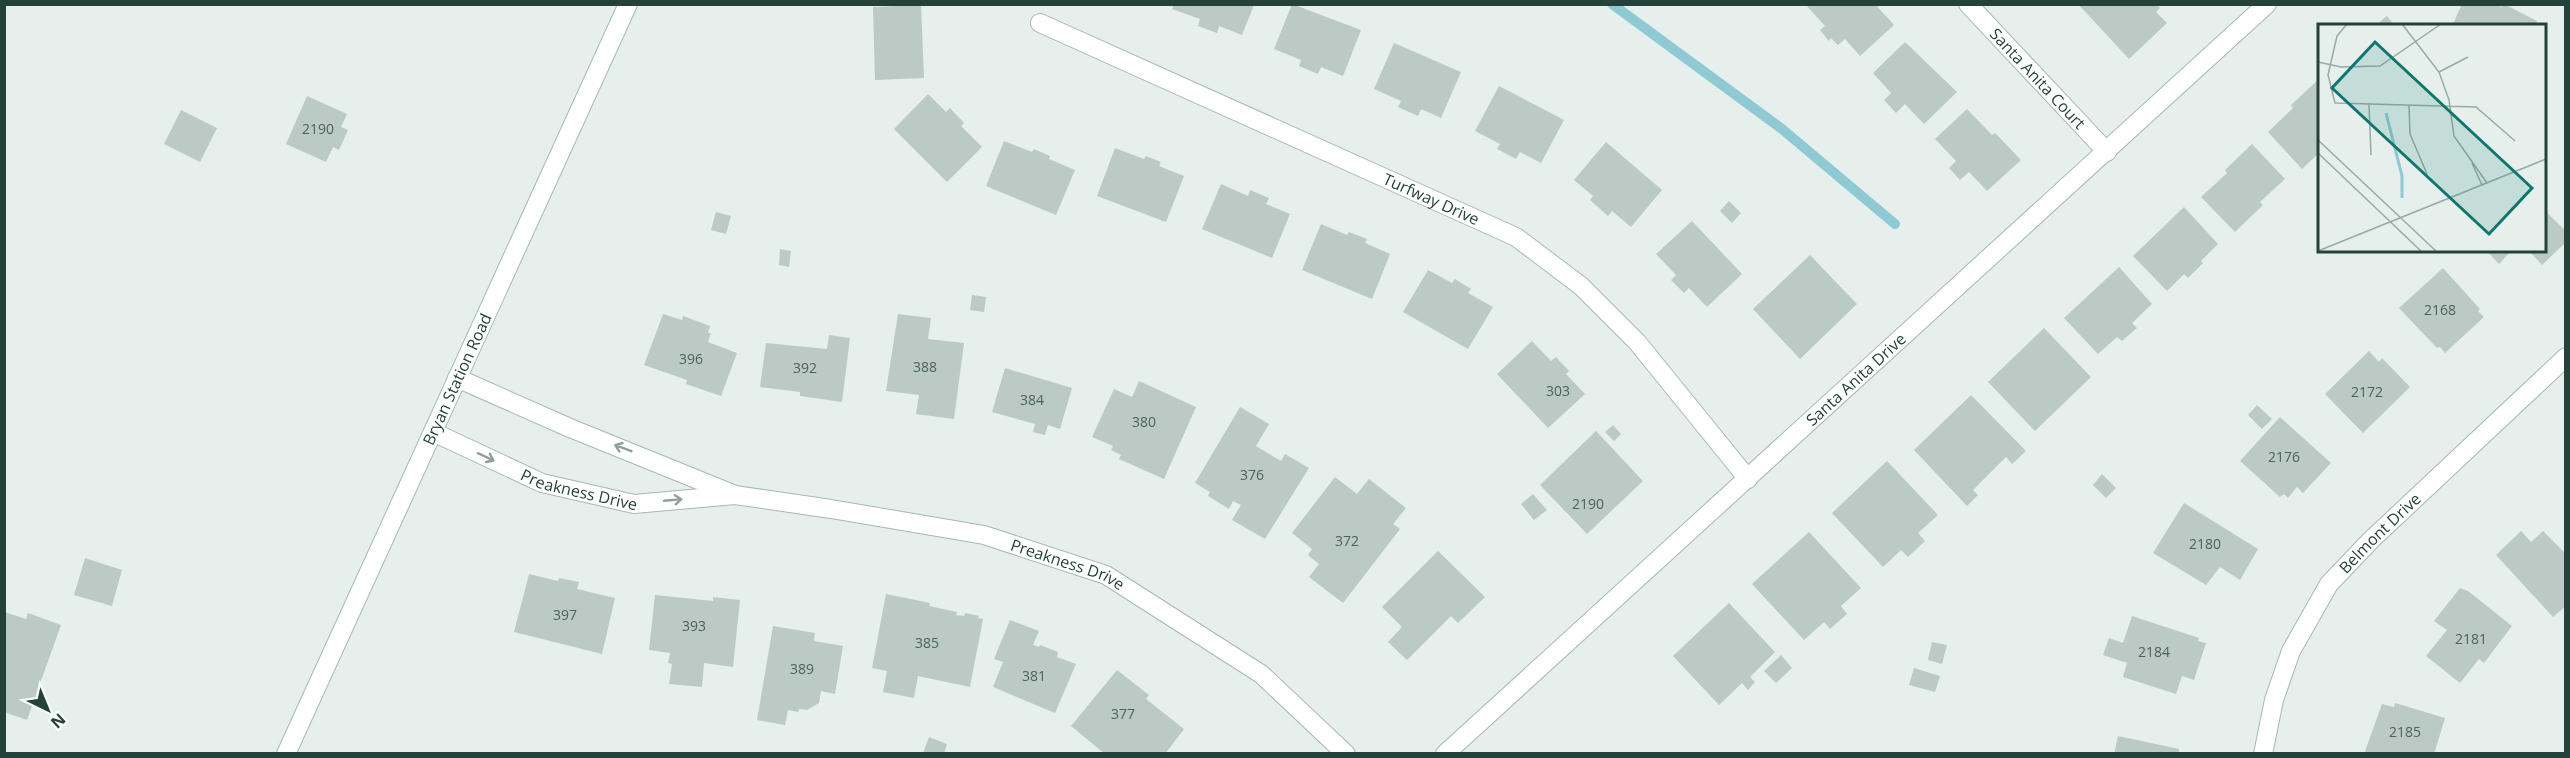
<svg xmlns="http://www.w3.org/2000/svg" width="2570" height="758" viewBox="0 0 2570 758" font-family="'Open Sans',sans-serif">
	<rect width="100%" height="100%" fill="#e6efeb"/>
	<g fill="none" stroke-linecap="round" stroke-linejoin="round">
		<path stroke="#8ec9d4" stroke-width="10" d="M1612,4L1782,129L1895,224"/>
	</g>
	<path fill="#bbcac4" d="M1292,4L1361,30L1343,76L1321,67L1318,74L1299,66L1301,60L1274,49Z
		M1809,4H1875L1894,25L1860,56L1845,39L1838,45L1831,38L1829,41L1820,30L1825,26L1807,6Z
		M2078,4H2156L2160,8L2156,12L2167,23L2129,59Z
		M2462,4H2497L2501,7L2504,4L2537,21L2535,26H2452Z
		M921,5L924,78L875,80L873,7Z
		M1174,5H1254L1242,35L1219,26L1217,33L1198,26L1200,19L1172,9Z
		M2387,16L2395,26H2376L2383,19Z
		M1905,42L1957,92L1924,124L1905,104L1896,113L1884,100L1891,93L1873,73Z
		M1394,43L1461,72L1441,118L1421,109L1418,116L1398,107L1401,101L1374,89Z
		M2320,78V152L2302,169L2268,132L2293,108L2291,105Z
		M1499,86L1564,120L1541,163L1520,152L1516,159L1497,149L1500,144L1475,131Z
		M928,94L946,112L950,108L964,123L961,126L982,147L947,182L894,129Z
		M307,96L347,114L341,127L348,130L339,150L333,147L326,162L286,144Z
		M1967,109L1992,135L1995,133L2021,160L1987,191L1969,172L1960,180L1949,168L1956,161L1935,139Z
		M181,110L217,128L200,162L164,144Z
		M1004,141L1032,152L1034,149L1050,156L1049,159L1075,170L1056,215L986,186Z
		M1606,142L1662,190L1631,227L1612,211L1608,216L1590,200L1593,196L1574,180Z
		M2252,144L2285,179L2260,202L2263,205L2235,232L2201,197L2227,173L2225,170Z
		M1115,148L1144,159L1146,156L1161,162L1159,166L1184,176L1166,222L1097,196Z
		M1221,184L1248,196L1250,190L1269,198L1266,204L1290,214L1272,258L1202,229Z
		M1729,201L1741,213L1732,223L1720,211Z
		M2184,207L2218,244L2201,261L2203,263L2188,278L2184,274L2167,291L2133,256Z
		M2544,210L2566,231V242L2542,265L2528,250H2544Z
		M716,212L731,216L726,234L711,230Z
		M1692,221L1742,274L1707,307L1689,288L1684,293L1671,280L1676,275L1656,254Z
		M1321,224L1347,235L1349,232L1367,239L1365,243L1390,254L1372,299L1302,270Z
		M780,249L791,251L789,267L779,265Z
		M2486,250H2512L2499,264Z
		M1810,255L1857,304L1800,359L1753,309Z
		M2119,267L2152,304L2132,323L2137,328L2122,341L2117,337L2098,354L2064,318Z
		M2443,268L2480,309L2478,311L2484,317L2445,353L2440,347L2437,348L2399,308Z
		M1428,270L1452,283L1455,279L1471,289L1468,293L1493,307L1468,349L1403,312Z
		M972,295L986,297L984,312L970,310Z
		M663,314L682,320L683,316L710,326L708,333H711L708,342L737,353L721,396L686,384L687,380L644,365Z
		M898,314L931,318L928,339L964,343L954,419L916,414L919,395L886,391Z
		M2044,328L2091,377L2035,431L1988,382Z
		M829,335L850,338L842,402L800,396V392L760,387L766,343L827,349Z
		M1532,341L1551,361L1556,357L1569,371L1566,374L1585,394L1548,428L1497,374Z
		M2369,351L2379,362L2382,358L2410,387L2363,433L2325,394Z
		M1005,368L1072,388L1060,429L1048,425L1045,435L1033,432L1035,424L992,412Z
		M1139,381L1196,407L1164,479L1119,459L1121,455L1111,450L1113,446L1092,437L1114,389L1132,397Z
		M1971,395L2026,451L2012,464L2006,457L1973,490L1978,495L1967,506L1914,450Z
		M2257,405L2272,419L2262,429L2248,415Z
		M1240,407L1269,424L1256,446L1281,461L1285,454L1309,468L1265,539L1232,520L1241,505L1233,501L1229,509L1208,496L1210,492L1195,483Z
		M2280,417L2331,463L2303,493L2297,487L2288,498L2284,494L2280,497L2240,461Z
		M1613,425L1621,434L1614,441L1605,432Z
		M1596,431L1643,481L1587,534L1540,485Z
		M1887,461L1938,515L1918,533L1925,541L1908,557L1901,550L1883,567L1832,513Z
		M2102,474L2116,488L2106,498L2093,485Z
		M1335,477L1357,494L1369,479L1406,508L1393,524L1400,529L1343,603L1309,577L1319,564L1308,555L1312,549L1292,533Z
		M1533,494L1547,510L1534,520L1521,504Z
		M2184,503L2258,549L2240,580L2220,567L2206,585L2153,553Z
		M2521,531L2531,542L2543,531L2566,554V606L2553,617L2496,555Z
		M1809,532L1861,588L1841,606L1847,614L1830,629L1824,622L1804,640L1752,584Z
		M1438,551L1485,597L1458,623L1451,616L1407,660L1388,642L1402,627L1382,607Z
		M85,558L122,570L112,606L74,595Z
		M529,574L558,581L559,578L579,582L577,589L615,598L602,654L514,632Z
		M2460,588L2468,591L2512,626L2484,663L2479,659L2460,683L2426,656L2447,630L2434,621Z
		M886,594L930,603L929,606L957,612L956,615L964,616L965,613L979,616L978,618L983,619L970,687L918,676L914,698L883,692L887,671L872,668Z
		M655,595L713,601V597L740,600L733,667L704,663L702,687L669,684L672,664L668,663L670,653L649,650Z
		M1729,603L1775,652L1750,677L1755,682L1748,690L1742,683L1719,705L1673,656Z
		M4,612L26,619L28,613L61,625L27,720L4,712Z
		M2132,616L2199,638L2198,641L2206,643L2194,680L2182,676L2176,694L2123,677L2127,663L2103,655L2109,638L2123,643Z
		M1010,620L1039,631L1033,645L1039,647L1040,645L1058,652L1057,657L1076,664L1055,713L993,687L1003,662L994,659Z
		M773,626L815,633L814,641L843,646L835,694L821,691L819,703L807,710L799,709L798,712L788,710L785,725L757,720Z
		M1932,642L1947,645L1942,664L1928,660Z
		M1781,655L1792,668L1776,683L1764,671Z
		M1914,668L1940,676L1935,692L1909,685Z
		M1117,670L1149,695L1146,699L1184,729L1165,754H1105L1071,726Z
		M2395,703L2445,718L2434,754H2364L2382,704L2394,707Z
		M2118,736L2179,749V754H2114Z
		M929,737L947,744L944,754L923,753Z"/>
	<g fill="none" stroke-linecap="round" stroke-linejoin="round">
		<defs>
			<g id="minor">
				<path id="s1" d="M1968,4L2107,152"/>
				<path id="s2" d="M1040,23L1516,237L1581,286L1637,342L1748,479"/>
				<path d="M457,378L570,428L733,494"/>
				<path id="s3" d="M433,432L542,483L634,504L735,495L831,509L984,535L1106,575L1261,674L1346,754"/>
				<path id="s4" d="M1445,754L2267,4"/>
				<path id="s5" d="M2263,754L2274,700L2291,651L2329,584L2371,540L2566,357"/>
			</g>
			<g id="secondary">
				<path id="s6" d="M286,754L628,4"/>
			</g>
		</defs>
		<use href="#minor" stroke="#a8b8b2" stroke-width="20"/>
		<use href="#secondary" stroke="#a4bbb3" stroke-width="20"/>
		<use href="#minor" stroke="#fff" stroke-width="18"/>
		<use href="#secondary" stroke="#fff" stroke-width="18"/>
	</g>
	<defs><path id="oneway-shaft" d="M-6 0H5M1.5-3L5.5 0L1.5 3" fill="none" stroke-width="1.6" stroke-linecap="round" stroke-linejoin="round" transform="scale(1.5)"/></defs>
	<g stroke="#92a09c">
		<use href="#oneway-shaft" transform="translate(623 448) rotate(-159)"/>
		<use href="#oneway-shaft" transform="translate(486 457) rotate(25)"/>
		<use href="#oneway-shaft" transform="translate(673 500) rotate(-5)"/>
	</g>
	<g text-anchor="middle" stroke-width="4.5" stroke-linejoin="round" paint-order="stroke">
		<g font-size="14" fill="#4a645c">
			<text x="318" y="134">2190</text>
			<text x="2440" y="315">2168</text>
			<text x="691" y="364">396</text>
			<text x="925" y="372">388</text>
			<text x="805" y="373">392</text>
			<text x="1558" y="396">303</text>
			<text x="2367" y="397">2172</text>
			<text x="1032" y="405">384</text>
			<text x="1144" y="427">380</text>
			<text x="2284" y="462">2176</text>
			<text x="1252" y="480">376</text>
			<text x="1588" y="509">2190</text>
			<text x="1347" y="546">372</text>
			<text x="2205" y="549">2180</text>
			<text x="565" y="620">397</text>
			<text x="694" y="631">393</text>
			<text x="2471" y="644">2181</text>
			<text x="927" y="648">385</text>
			<text x="2154" y="657">2184</text>
			<text x="802" y="674">389</text>
			<text x="1034" y="681">381</text>
			<text x="1123" y="719">377</text>
			<text x="2405" y="737">2185</text>
		</g>
		<g font-size="16" fill="#24423a" stroke="#f7fbf9">
			<text dy="6" stroke="none"><textPath href="#s1" startOffset="102">Santa Anita Court</textPath></text>
			<text dy="6" stroke="none"><textPath href="#s2" startOffset="429">Turfway Drive</textPath></text>
			<text dy="6" stroke="none"><textPath href="#s6" startOffset="412">Bryan Station Road</textPath></text>
			<text dy="6" stroke="none"><textPath href="#s4" startOffset="556">Santa Anita Drive</textPath></text>
			<text dy="6" stroke="none"><textPath href="#s3" startOffset="158">Preakness Drive</textPath></text>
			<text dy="6" stroke="none"><textPath href="#s5" startOffset="256">Belmont Drive</textPath></text>
			<text dy="6" stroke="none"><textPath href="#s3" startOffset="657">Preakness Drive</textPath></text>
		</g>
	</g>
	<g transform="translate(2318 24)">
		<rect width="228" height="228" fill="#e6efeb"/>
		<path fill="none" stroke="#8ec9d4" stroke-width="3" d="M68,89L84,152V174"/>
		<path fill="none" stroke="#98aaa4" stroke-width="1.5" d="M29,0L19,12L10,51L17,79L158,83L197,117M84,0L121,48L131,76L136,112L169,159M0,38L23,43L62,42L123,0M121,48L150,33M51,81L53,131M91,82L92,110L109,150M0,116L119,228M0,129L104,228M154,139L164,161M0,227L228,135"/>
		<path fill="#0f766e" fill-opacity="0.15" stroke="#0f766e" stroke-width="3" d="M57,18L214,164L171,210L14,64Z"/>
		<rect width="228" height="228" fill="none" stroke="#24423a" stroke-width="3"/>
	</g>
	<rect width="2570" height="758" fill="none" stroke="#24423a" stroke-width="12"/>
	<g transform="translate(48 710) rotate(137)" stroke="#f7fbf9" stroke-width="4.5" paint-order="stroke">
	<path d="M0-4.5L10 22L0 15L-10 22Z" fill="#24423a"/>
	<text y="-9" font-size="16" font-weight="bold" text-anchor="middle" fill="#24423a">N</text>
	</g>
</svg>
